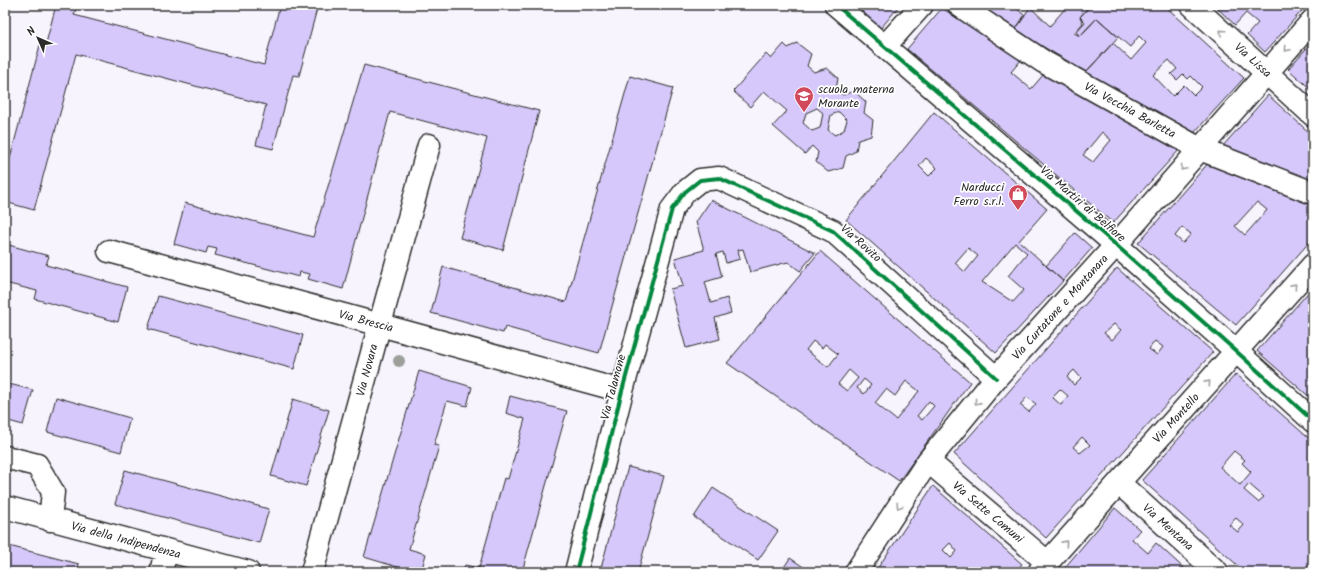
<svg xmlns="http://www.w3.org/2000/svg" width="1318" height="577" viewBox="0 0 1318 577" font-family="Kalam,sans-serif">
	<rect width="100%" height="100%" fill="#f7f4fe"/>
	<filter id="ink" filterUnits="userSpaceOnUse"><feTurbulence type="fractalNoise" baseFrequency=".025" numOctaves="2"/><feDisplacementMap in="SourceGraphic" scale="8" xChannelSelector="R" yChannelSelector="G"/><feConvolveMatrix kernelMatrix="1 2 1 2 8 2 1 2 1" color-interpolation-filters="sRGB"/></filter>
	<g filter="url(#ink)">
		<path fill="#d6c8fa" stroke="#2b2b2b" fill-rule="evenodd" d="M56,5H77L74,15L264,65L280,5H318L299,76L293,75L273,149L256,145L266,105L76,54L34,210L5,202V177L40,45L45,47Z
			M854,5H900L881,28Z
			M976,5H1019L1016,8L1025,16L1015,30Z
			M1068,5H1090L1080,17L1083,23L1074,33L1080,36L1097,18L1118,37L1086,72L1015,30L1030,7L1050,26Z
			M1091,5H1164L1244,78L1193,134L1086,72L1113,43L1131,60L1146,43L1139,36L1130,47L1097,18L1080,36L1076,32L1085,22L1080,17ZM1169,60L1177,69L1171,74L1177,80L1183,74L1188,79L1191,76L1202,87L1194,95L1184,85L1173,96L1153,75Z
			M1214,5H1307L1265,52L1247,35L1258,23L1246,13L1235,25Z
			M942,8L1021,60L1011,72L1031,89L1044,74L1180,149L1113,223L907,49ZM1102,132L1111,140L1093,162L1083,155Z
			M1313,41V91L1288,69Z
			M797,43L811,54L807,66L814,72L827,68L838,78L836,90L843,95L854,91L866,102L864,113L873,120L871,136L858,140L856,151L846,156L843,168L828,172L816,162L818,152L812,146L805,154L773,126L787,111L764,91L750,107L733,91L766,54L771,59L784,44L788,48ZM817,108L823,113L820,128L812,131L803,123L806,113ZM839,112L847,120L844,130L835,135L828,130L831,115Z
			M364,65L539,111L503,250L460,238L487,138L390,112L343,289L308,279L310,274L300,272L299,277L215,255L217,249L208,247L206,253L174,244L185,203L313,237Z
			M630,76L673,88L599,353L505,327L503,333L431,313L443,267L566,302Z
			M1268,95L1313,136V182L1221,148Z
			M934,112L1047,209L1019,241L1063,281L996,353L846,220ZM926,158L937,168L929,176L919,166ZM1015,243L1027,253L1008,276L1024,290L1013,302L982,282ZM968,248L978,256L965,272L955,263Z
			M1211,160L1313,201V238L1236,325L1138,243ZM1257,202L1267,210L1245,235L1235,226ZM1182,227L1191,234L1183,243L1175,236Z
			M711,200L815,253L800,271L788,262L750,272L743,249L738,250L740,259L726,263L723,252L716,254L722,277L705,282L711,303L727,298L731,313L715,318L720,339L686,348L670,289L683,286L675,258L704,250L696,222Z
			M1075,233L1092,248L1063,281L1046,266Z
			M5,244L49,256L46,265L127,287L118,322L35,299L37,291L5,283Z
			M820,251L970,382L899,481L727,363ZM813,341L822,348L825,344L838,354L828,367L806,350ZM849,370L858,378L847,391L838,384ZM864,379L871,385L864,394L857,388ZM906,381L919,391L896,420L875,403L886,389L895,396ZM929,401L934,406L922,420L917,416Z
			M1117,268L1213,352L1046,538L954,454ZM1114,324L1121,330L1112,340L1104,333ZM1155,341L1163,347L1157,355L1149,349ZM1074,370L1081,378L1074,385L1067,377ZM1060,389L1068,396L1061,405L1052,397ZM1027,397L1036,404L1029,412L1020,405ZM1082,437L1090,445L1080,453L1073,447Z
			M1313,287V400L1257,351Z
			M158,296L303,335L294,369L148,329Z
			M419,371L472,387L467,406L447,401L434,445L439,446L409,549L426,554L421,572H414L364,557Z
			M1236,374L1313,442V572H1245L1142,480ZM1234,451L1245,460L1242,463L1251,472L1240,485L1220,467ZM1249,484L1264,497L1258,502L1244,490ZM1236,518L1244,525L1238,532L1229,525Z
			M5,383L33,390L23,425L5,420Z
			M510,396L567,411L564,421L522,572H463L465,565L479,568L504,478L508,479L525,419L506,413Z
			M56,397L130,418L121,452L47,432Z
			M293,399L329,410L306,486L271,476Z
			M628,467L664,476L638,572H600Z
			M125,470L269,509L259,543L115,504Z
			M933,486L1022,564L1015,572H959L954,567L949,572H927L920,566L915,572H875ZM950,543L957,551L951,558L943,550Z
			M713,488L778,531L758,560L694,517Z
			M1115,508L1140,530L1132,539L1148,553L1156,543L1188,572H1061Z
			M5,545L79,564L77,572H5Z
			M790,558L811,572H781Z"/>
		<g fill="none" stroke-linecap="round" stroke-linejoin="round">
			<defs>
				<path id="minor" d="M836,5L1116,245L1236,351L1313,421
					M959,5L1044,62L1200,149L1313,193
					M1192,5L1313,115
					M885,46L922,5
					M109,251L622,391
					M5,457L37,465L53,492L50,520
					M928,461L1048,563
					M1119,483L1217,572
					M5,507L248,572
					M161,572L166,551
					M312,572L429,145
					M576,572L622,391L672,209L685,192L700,180L719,178L833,231L996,378
					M856,572L928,461L996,378L1116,245L1313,20
					M1039,572L1313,265"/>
			</defs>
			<use href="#minor" stroke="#2b2b2b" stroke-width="25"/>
			<use href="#minor" stroke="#fff" stroke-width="22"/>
			<defs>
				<path id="cycleway" d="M836,5L1116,245L1236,351L1313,421
					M576,572L622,391L672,209L685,192L700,180L719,178L833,231L996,378"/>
			</defs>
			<use href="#cycleway" stroke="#fff" stroke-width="6"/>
			<use href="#cycleway" stroke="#00873e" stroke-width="4"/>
		</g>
		<circle fill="#9c9f99" cx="399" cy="361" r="6"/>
		<defs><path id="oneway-chevron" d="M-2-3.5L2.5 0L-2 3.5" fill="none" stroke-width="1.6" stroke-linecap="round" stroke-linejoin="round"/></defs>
		<g stroke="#a0a0a0">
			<use href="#oneway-chevron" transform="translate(1222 32) rotate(-138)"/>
			<use href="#oneway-chevron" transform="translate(1287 49) rotate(131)"/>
			<use href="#oneway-chevron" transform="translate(1183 168) rotate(131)"/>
			<use href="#oneway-chevron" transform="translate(1294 286) rotate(-48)"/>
			<use href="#oneway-chevron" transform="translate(1208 383) rotate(-48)"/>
			<use href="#oneway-chevron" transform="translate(977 402) rotate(129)"/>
			<use href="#oneway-chevron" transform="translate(899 506) rotate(123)"/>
			<use href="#oneway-chevron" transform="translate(1065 543) rotate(-48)"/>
		</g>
	</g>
	<defs>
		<symbol id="school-pin" viewBox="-11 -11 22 30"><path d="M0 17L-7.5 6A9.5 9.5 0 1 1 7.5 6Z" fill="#d1495b" stroke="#fff"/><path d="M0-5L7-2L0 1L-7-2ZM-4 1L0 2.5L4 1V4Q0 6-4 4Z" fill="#fff"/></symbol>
		<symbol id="shop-pin" viewBox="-11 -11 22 30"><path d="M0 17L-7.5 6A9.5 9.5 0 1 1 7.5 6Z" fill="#d1495b" stroke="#fff"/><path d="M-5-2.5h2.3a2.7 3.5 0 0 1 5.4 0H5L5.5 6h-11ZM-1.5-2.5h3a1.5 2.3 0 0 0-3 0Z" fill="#fff"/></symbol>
	</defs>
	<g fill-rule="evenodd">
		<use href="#school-pin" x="793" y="85" width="22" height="30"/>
		<use href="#shop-pin" x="1007" y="183" width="22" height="30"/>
	</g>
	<g text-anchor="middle" stroke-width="3.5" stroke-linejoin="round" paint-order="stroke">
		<g font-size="12" fill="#2b2b2b" stroke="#fff">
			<text transform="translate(1253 60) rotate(42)" y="4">Via Lissa</text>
			<text transform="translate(1130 110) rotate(29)" y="4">Via Vecchia Barletta</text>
			<text transform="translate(1083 204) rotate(41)" y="4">Via Martiri di Belfiore</text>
			<text transform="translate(861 243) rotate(42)" y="4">Via Rovito</text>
			<text transform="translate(1060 307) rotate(-48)" y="4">Via Curtatone e Montanara</text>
			<text transform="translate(366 321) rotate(15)" y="4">Via Brescia</text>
			<text transform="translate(367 370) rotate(-75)" y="4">Via Novara</text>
			<text transform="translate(613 387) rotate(-75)" y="4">Via Talamone</text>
			<text transform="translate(1176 418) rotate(-48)" y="4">Via Montello</text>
			<text transform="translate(988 512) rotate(40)" y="4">Via Sette Comuni</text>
			<text transform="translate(1168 527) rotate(42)" y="4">Via Mentana</text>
			<text transform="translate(126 540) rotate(15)" y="4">Via della Indipendenza</text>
		</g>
		<g font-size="12" fill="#2b2b2b" stroke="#fff" text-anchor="start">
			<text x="818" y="93">scuola materna<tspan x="818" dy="14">Morante</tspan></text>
			<text x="1004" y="191" text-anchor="end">Narducci<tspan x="1004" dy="14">Ferro s.r.l.</tspan></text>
		</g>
	</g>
	<rect width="1318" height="577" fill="none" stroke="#fff" stroke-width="20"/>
	<rect x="10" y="10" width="1298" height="557" fill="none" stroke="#2b2b2b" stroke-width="1.5" filter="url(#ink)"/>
	<g transform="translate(38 38) rotate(315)" stroke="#ffffff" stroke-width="3" paint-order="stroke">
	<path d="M0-3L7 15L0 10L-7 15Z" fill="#2b2b2b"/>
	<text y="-6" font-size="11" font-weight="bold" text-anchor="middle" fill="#2b2b2b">N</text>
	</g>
</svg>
